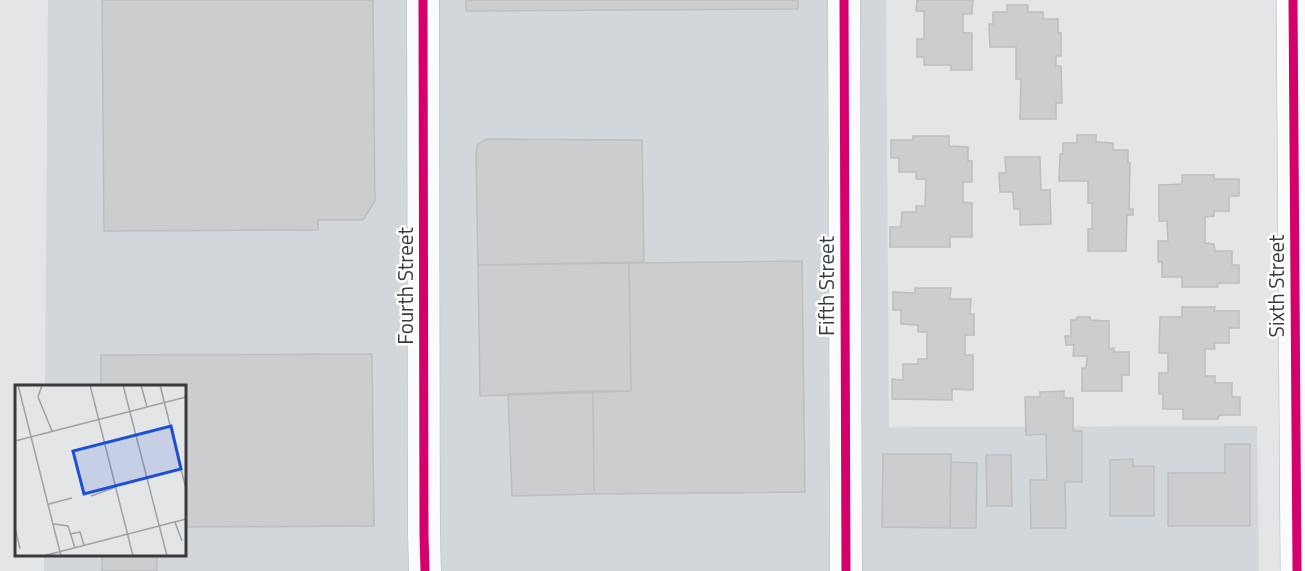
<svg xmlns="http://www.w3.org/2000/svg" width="1305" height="571" viewBox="0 0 1305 571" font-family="'Titillium Web',sans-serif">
	<rect width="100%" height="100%" fill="#e4e5e7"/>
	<path fill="#d2d7dc" d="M48,0H886L889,427L1257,426L1259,571H44V555L184,554V386H45Z"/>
	<path fill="#cdcdcf" stroke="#bebec0" stroke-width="1.5" d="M102,0H373L375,201L363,220H318V230L104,231Z
		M466,0H798V9L466,11Z
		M917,0H973L972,14H963V33H972V70H951V65H924V57H917V39H924V11H916Z
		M1007,5H1028V12H1043V19H1058V32L1061,33V56H1056V66H1061L1062,103H1056V119H1020L1021,79H1016V47H990L989,24H993V12H1007Z
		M1077,135H1096V142L1113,143V150H1128V163H1130L1129,209H1133V215H1127L1126,251H1088V229H1092V203H1088V181H1059L1060,154H1063V143H1077Z
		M913,136H949V146L968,147V161H972V182H963V202L972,203V237H950V247H890V227H901L902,212H916V206H925L926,179H916V172H899V158H891V140H913Z
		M486,139L642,140L644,262L478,265L476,156L477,145Z
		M1005,157H1040L1041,190H1050L1051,224L1020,225V209H1014L1013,192H1000L999,173H1006Z
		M1182,175H1214V179H1239V196H1229V211H1214V216L1205,217V243L1214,244L1215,251H1232V265H1239V283H1218V287H1182V277H1162V262H1158V241H1168L1167,221H1159V185L1182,184Z
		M802,261L805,492L594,494L593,391H631L629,263Z
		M629,263L631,391L480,396L478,265Z
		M915,288H951L950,299H971L970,314H974V335H965V355H973V390L952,389V400L892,399V379L903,380V364H918V359H927V332H918V325L901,324V310H893V292L915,293Z
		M1182,307H1215L1214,311H1239V328H1229V343H1214L1215,349H1205V376H1215V383H1232V397H1240V415H1219L1218,419H1183V409H1163V394H1159V373H1168V353H1159L1160,317H1182Z
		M1077,317H1090V320L1109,321V349L1114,348V352H1129V375H1122V391H1082V368H1086L1087,356H1073L1074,345H1066L1065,336H1071V320H1077Z
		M372,354L374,526L184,527V386H101V355Z
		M593,391L594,494L512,496L508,394Z
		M1064,391V398H1073V431H1082V482H1065L1066,528H1031L1030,480H1047L1046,434L1026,435L1025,397H1040V392Z
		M1225,444H1250V526H1168V473H1225Z
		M883,454H951L950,528L882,527Z
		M986,455H1011L1012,506H987Z
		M1133,459V466H1154V516H1110V460Z
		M951,462L977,463L976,528H950Z
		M102,554H157V571H102Z"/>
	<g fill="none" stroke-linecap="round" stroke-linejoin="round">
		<defs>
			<path id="street" d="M423,0L424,534L425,571
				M844,0L846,571"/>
			<path id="secondary" d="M1293,0L1297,571"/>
		</defs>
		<use href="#street" stroke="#b6b7b9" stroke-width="33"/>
		<use href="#secondary" stroke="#b6b7b9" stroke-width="34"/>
		<use href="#street" stroke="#fbfbfb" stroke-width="32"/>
		<use href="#secondary" stroke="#fbfbfb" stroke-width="33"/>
		<defs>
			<path id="cycleway" d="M423,0L424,534L425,571
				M844,0L846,571
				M1293,0L1297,571"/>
		</defs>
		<use href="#cycleway" stroke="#fff" stroke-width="13"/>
		<use href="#cycleway" stroke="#d6006c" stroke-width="9"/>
	</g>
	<g text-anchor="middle" stroke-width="5" stroke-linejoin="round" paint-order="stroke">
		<g font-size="21" fill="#393a3b" stroke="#fff">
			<text transform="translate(406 286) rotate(-90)" y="7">Fourth Street</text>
			<text transform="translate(827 286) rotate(-90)" y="7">Fifth Street</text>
			<text transform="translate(1277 286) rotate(-90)" y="7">Sixth Street</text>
		</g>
	</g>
	<g transform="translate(15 385)">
		<rect width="171" height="171" fill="#e4e5e7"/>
		<path fill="none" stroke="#a0a1a2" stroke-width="1.5" d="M3,0L46,171M27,0L23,12L37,46M75,0L118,171M108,0L152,171M126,0L132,22M145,0L171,104M0,56L171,12M76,111L101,102M34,119L57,113M160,137L167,156M39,139L53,141L60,163M0,142L5,164M55,149L65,147L69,160M28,171L171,134"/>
		<path fill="#1d4ed8" fill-opacity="0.15" stroke="#1d4ed8" stroke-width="3" d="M156,41L166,84L69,109L58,66Z"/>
		<rect width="171" height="171" fill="none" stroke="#393a3b" stroke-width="3"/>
	</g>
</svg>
